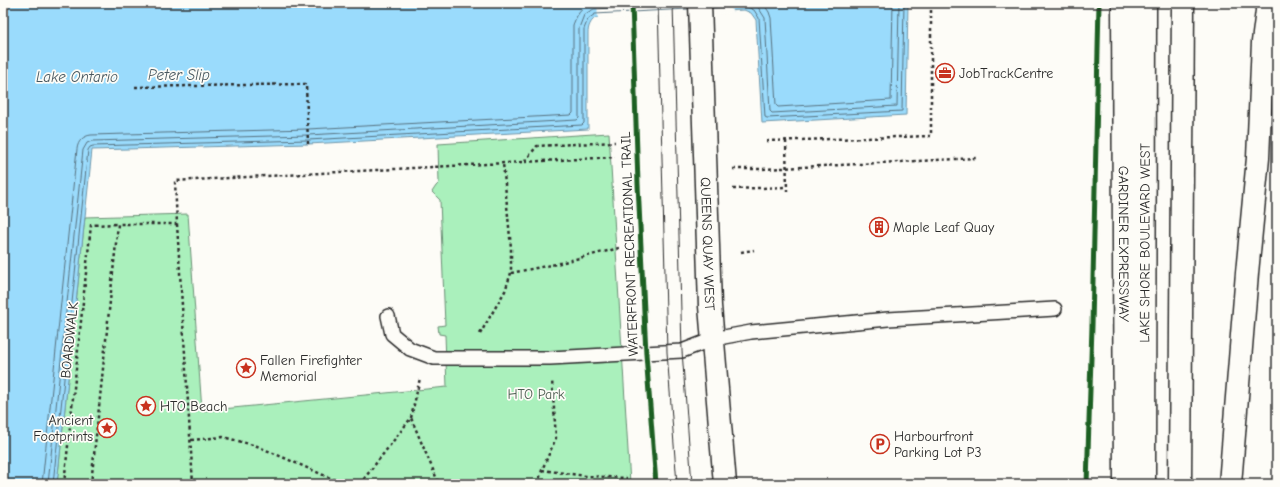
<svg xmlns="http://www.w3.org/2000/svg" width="1280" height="487" viewBox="0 0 1280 487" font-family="'Comic Neue',sans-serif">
	<rect width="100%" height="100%" fill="#fdfcf7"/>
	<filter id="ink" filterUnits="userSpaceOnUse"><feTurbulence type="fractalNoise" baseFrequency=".025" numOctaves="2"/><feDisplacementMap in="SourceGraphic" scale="8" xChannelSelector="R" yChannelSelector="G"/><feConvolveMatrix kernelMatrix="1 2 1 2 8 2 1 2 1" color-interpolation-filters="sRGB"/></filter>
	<g filter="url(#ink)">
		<path fill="#aaf0bc" stroke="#6a8e74" d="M609,133L630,484H57L85,217L188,214L202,411L447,387L445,335L439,334L438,326L445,325L440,200L432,192L436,186L439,183L438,144Z"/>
		<path fill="#9adbfc" stroke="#6e95a8" d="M3,3H908L906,115L762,123L756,20L751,13L744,10L595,18C590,22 588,27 588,34V129L308,144L92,150L57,484H3Z"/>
		<path fill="#fdfcf7" d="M597,3H731L732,13L598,20Z"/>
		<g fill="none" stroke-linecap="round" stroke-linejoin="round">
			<path stroke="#57717f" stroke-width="1" d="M750,3L758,7L765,18L770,111L772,113L897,106L899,3
				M763,3L769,12L771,18L776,105L778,107L891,100L893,3
				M712,8L745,6L754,10L759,18L765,117L767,118L902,111L904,3
				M42,484L77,149C78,141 83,136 91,135L308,129L571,115L573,113V25C578,11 584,4 600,3
				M48,484L83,150L87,143L92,141L308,135L577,120L579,118V28L584,15L590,11L594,9L688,4
				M53,484L88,150L90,147L93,146L308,140L582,125L584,123V29L588,19L595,14L688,9"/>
			<defs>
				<path id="service" d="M388,316L392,334L410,349L434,358H550L682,351L713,339L751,332L888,319L1055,309"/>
				<g id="secondary">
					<path id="s1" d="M700,3L710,306L725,484"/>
				</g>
				<g id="trunk">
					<path id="s2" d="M1144,484L1145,3"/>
				</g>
				<g id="motorway">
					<path id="s3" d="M1123,3L1125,484"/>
					<path d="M1180,484L1183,3"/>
					<path d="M1230,484L1247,273L1258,158L1263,42L1268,3"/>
				</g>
			</defs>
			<use href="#service" stroke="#2b2b2b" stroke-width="16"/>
			<use href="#secondary" stroke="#2b2b2b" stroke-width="25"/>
			<use href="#trunk" stroke="#2b2b2b" stroke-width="25"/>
			<use href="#motorway" stroke="#2b2b2b" stroke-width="25"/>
			<path stroke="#2b2b2b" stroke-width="2.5" stroke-dasharray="3 3" stroke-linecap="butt" d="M135,87L306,84L308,144
				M766,141L931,136V3
				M786,141L787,191
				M525,161L537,146L615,142
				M733,169H763L976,158
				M733,189L787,187
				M177,224L193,484
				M741,252L754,250
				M511,273L556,264L619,248
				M480,334L505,291L511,273V248L503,163
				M411,418L420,378
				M191,440L223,437L257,446L344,484
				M542,470L586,476L627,478
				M64,484L91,225L118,224
				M91,484L118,224H177L175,181L615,157
				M360,484L411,418L439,484
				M538,484L542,470L556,438L552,380"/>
			<use href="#service" stroke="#fdfcf7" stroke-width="13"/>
			<use href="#secondary" stroke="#fdfcf7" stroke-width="22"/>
			<use href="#trunk" stroke="#fdfcf7" stroke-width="22"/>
			<use href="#motorway" stroke="#fdfcf7" stroke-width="22"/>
			<path stroke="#2b2b2b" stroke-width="1" d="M658,3L667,352L677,484
				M673,3L682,351L692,484"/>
			<defs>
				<path id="cycleway" d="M632,3L638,184L646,354L656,484
					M1087,484L1092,326L1099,3"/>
			</defs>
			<use href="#cycleway" stroke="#fdfcf7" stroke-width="8"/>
			<use href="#cycleway" stroke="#1b5e20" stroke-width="5"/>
		</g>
	</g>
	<defs>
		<symbol id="office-ring" viewBox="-11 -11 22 22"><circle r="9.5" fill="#fdfcf7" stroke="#c8321e" stroke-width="1.5"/><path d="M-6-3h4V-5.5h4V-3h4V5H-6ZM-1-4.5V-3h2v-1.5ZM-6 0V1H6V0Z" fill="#c8321e"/></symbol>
		<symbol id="building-ring" viewBox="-11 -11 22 22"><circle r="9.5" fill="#fdfcf7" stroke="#c8321e" stroke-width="1.5"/><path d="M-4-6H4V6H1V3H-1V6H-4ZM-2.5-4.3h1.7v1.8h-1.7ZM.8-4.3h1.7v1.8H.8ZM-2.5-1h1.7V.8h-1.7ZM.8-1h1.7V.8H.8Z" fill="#c8321e"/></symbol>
		<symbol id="sight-ring" viewBox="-11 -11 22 22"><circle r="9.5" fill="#fdfcf7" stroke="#c8321e" stroke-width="1.5"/><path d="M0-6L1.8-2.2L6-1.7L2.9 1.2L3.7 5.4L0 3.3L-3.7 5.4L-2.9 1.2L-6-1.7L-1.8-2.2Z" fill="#c8321e"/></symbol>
		<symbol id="parking-ring" viewBox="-11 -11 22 22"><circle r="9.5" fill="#fdfcf7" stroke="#c8321e" stroke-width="1.5"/><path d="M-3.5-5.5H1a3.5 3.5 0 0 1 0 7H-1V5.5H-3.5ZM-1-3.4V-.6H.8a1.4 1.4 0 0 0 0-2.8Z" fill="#c8321e"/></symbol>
	</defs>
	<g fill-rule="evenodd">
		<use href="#office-ring" x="934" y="62" width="22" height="22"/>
		<use href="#building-ring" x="868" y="216" width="22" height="22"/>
		<use href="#sight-ring" x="235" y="357" width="22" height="22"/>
		<use href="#sight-ring" x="135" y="395" width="22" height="22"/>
		<use href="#sight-ring" x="96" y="417" width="22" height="22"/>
		<use href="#parking-ring" x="869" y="433" width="22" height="22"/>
	</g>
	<g text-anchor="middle" stroke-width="3.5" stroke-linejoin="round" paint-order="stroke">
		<g font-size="14" fill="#2b2b2b" stroke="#fdfcf7" text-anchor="start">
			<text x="959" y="78">JobTrackCentre</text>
			<text x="893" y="232">Maple Leaf Quay</text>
			<text x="260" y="365">Fallen Firefighter<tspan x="260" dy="16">Memorial</tspan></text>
			<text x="160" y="411">HTO Beach</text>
			<text x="93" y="425" text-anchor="end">Ancient<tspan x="93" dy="16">Footprints</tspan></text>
			<text x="894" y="441">Harbourfront<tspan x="894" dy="16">Parking Lot P3</tspan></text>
		</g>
		<g font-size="14" fill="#2b2b2b" stroke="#fdfcf7">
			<text dy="5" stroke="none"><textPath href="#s3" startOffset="241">GARDINER EXPRESSWAY</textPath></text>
			<text dy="5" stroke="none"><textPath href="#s2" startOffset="241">LAKE SHORE BOULEVARD WEST</textPath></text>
			<text transform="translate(629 244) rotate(-92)" y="5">WATERFRONT RECREATIONAL TRAIL</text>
			<text dy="5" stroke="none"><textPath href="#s1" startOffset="241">QUEENS QUAY WEST</textPath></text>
			<text transform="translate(69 340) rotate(-84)" y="5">BOARDWALK</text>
		</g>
		<g font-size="14" fill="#4b5c4f" stroke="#fdfcf7">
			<text x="536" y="399">HTO Park</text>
		</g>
		<g font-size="15" font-style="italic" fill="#47575f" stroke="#fdfcf7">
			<text x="179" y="80">Peter Slip</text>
			<text x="77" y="82">Lake Ontario</text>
		</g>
	</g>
	<rect width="1280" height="487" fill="none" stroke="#fdfcf7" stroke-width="16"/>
	<rect x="8" y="8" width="1264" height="471" fill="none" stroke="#2b2b2b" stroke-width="1.5" filter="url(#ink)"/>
</svg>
